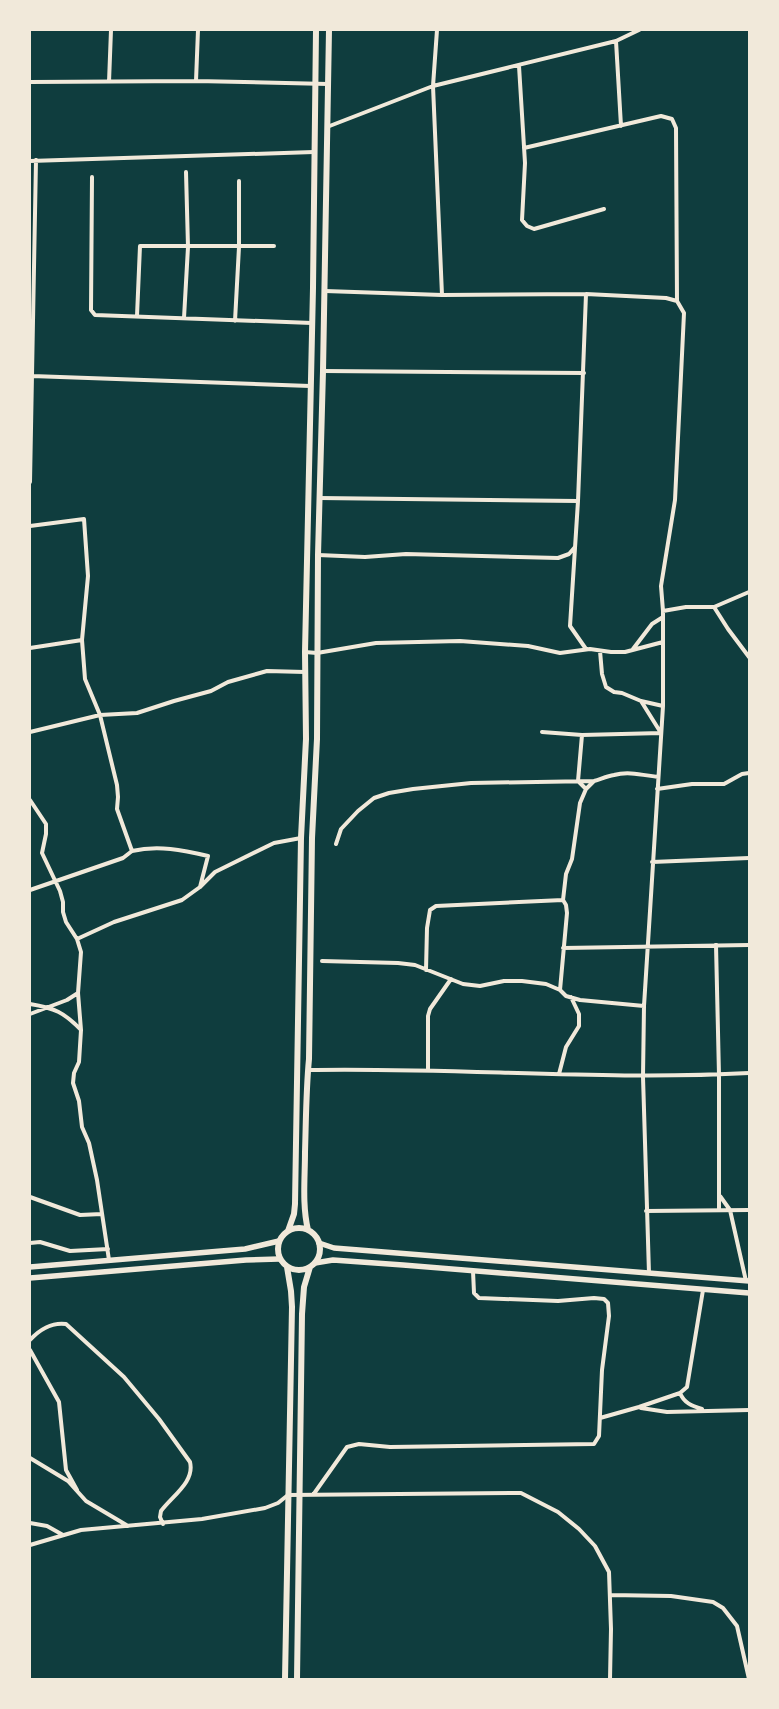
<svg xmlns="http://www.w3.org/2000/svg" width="779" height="1709" viewBox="0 0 779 1709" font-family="'DM Sans',sans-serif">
	<rect width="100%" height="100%" fill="#0f3d3e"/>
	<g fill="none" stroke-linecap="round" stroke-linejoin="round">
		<path stroke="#f1e9da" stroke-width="4" d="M437,30L433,86L442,295
			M616,41L621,126
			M519,66L525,163L522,220L527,226L534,229L604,209
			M196,81L198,30
			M30,82L196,81L328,84
			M109,82L111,30
			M327,127L433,86L616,41L639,30
			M524,148L661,116L672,119L676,128L677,301
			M30,161L314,152
			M92,177L91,310L95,315L312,323
			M325,291L442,295L586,294L666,298L677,301L684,313L675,500L661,586L663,611V706L644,1006L643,1077L649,1273
			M137,316L140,246H274
			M184,318L188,247L186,172
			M235,321L239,247V181
			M323,371L584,373
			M32,376L310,386
			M30,482L36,160
			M319,498L578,501
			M30,526L84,519L88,576L82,640L85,679L100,715L117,785L118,797L117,809L132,851C158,845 183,850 208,856L200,887
			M318,555L365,557L406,554L558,558L569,554L575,547
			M714,607L728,629L749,657
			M663,611L686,607H714L749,592
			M30,648L82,640
			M586,649L570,626L578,501L586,294
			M633,649L652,624L663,617
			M600,651L602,674L606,687L614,692L622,693L641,701L663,706
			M305,652L317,653L376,643L460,641L528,646L560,653L590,649L611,652H625L663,642
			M641,701L661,733
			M30,732L100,715L137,713L174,701L211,691L228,682L267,671L305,672
			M542,732L582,735L661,733
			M582,735L578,781L586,789
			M657,789L692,784H724L742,774L749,773
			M30,800L46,824V834L42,853L60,891L63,902V912L66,922L77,939L81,952L78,993L81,1030L79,1062L74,1073L73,1083L79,1101L82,1127L89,1143L97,1180L109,1260
			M336,844L341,829L358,811L374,798L389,793L413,789L471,783L594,781C601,779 607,776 614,775C628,771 643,775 658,777
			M652,862L749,858
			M30,890L123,858L132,851
			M563,900L566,874L572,859L580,803L586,789L594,781
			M77,939L114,922L182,900L200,887L215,872L274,843L301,838
			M716,945L719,1075V1210
			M563,948L749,945
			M322,961L398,963L415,965L463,984L480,986L504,981H522L546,984L560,990L566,996L580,1000L644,1006
			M426,970L427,928L430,910L436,906L563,900L566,905L567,913L560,990
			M30,1004C54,1008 64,1012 81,1030
			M30,1014L67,1000L78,993
			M308,1070C455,1067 602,1081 749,1073
			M428,1070V1016L430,1009L451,979
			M559,1074L566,1047L579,1026V1014L571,997
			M720,1196L730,1210L746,1281
			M30,1197L80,1215L102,1214
			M646,1211L749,1210
			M30,1243L40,1242L70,1251L108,1249
			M30,1340C39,1330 52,1322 66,1324L124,1377L159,1419L190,1462C195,1482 172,1496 161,1511L160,1517L163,1524
			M30,1350L59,1402L66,1470L77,1490
			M680,1393C684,1403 692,1406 702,1409
			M641,1408L667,1412L749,1410
			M600,1418L639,1407L680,1393L687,1387L703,1290
			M30,1458L68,1481L86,1501L128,1526
			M313,1495L347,1447L359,1444L390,1447L594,1444L599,1436L602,1370L609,1316L608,1303L604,1299L594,1298L558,1301L479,1298L474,1293L473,1271
			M30,1523L47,1526L63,1535
			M30,1545L81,1530L202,1519L265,1508L278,1503L288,1495L521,1493L558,1512L579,1529L595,1546L609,1572L611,1629L610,1679
			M610,1595L671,1596L713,1602L723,1608L737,1626L749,1679"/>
		<path stroke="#f1e9da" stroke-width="5.5" d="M319,1243L334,1248L749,1281
			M315,1263L333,1260L403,1265L749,1293
			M30,1267L245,1249L279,1241
			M30,1278L246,1260L279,1259"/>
		<path stroke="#f1e9da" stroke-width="6" d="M278 1249a21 21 0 1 1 42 0a21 21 0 1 1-42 0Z
			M308,1230C302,1205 305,1178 305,1152C306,1121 306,1090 309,1059L312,838L317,739L318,555L323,371L329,30
			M288,1231L294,1214L295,1204L301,838L306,739L305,652L313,288L316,30
			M285,1679L292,1307L291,1291L287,1267
			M297,1679L302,1314L304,1287L310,1267"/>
	</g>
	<rect width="779" height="1709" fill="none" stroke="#f1e9da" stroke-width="62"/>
</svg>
